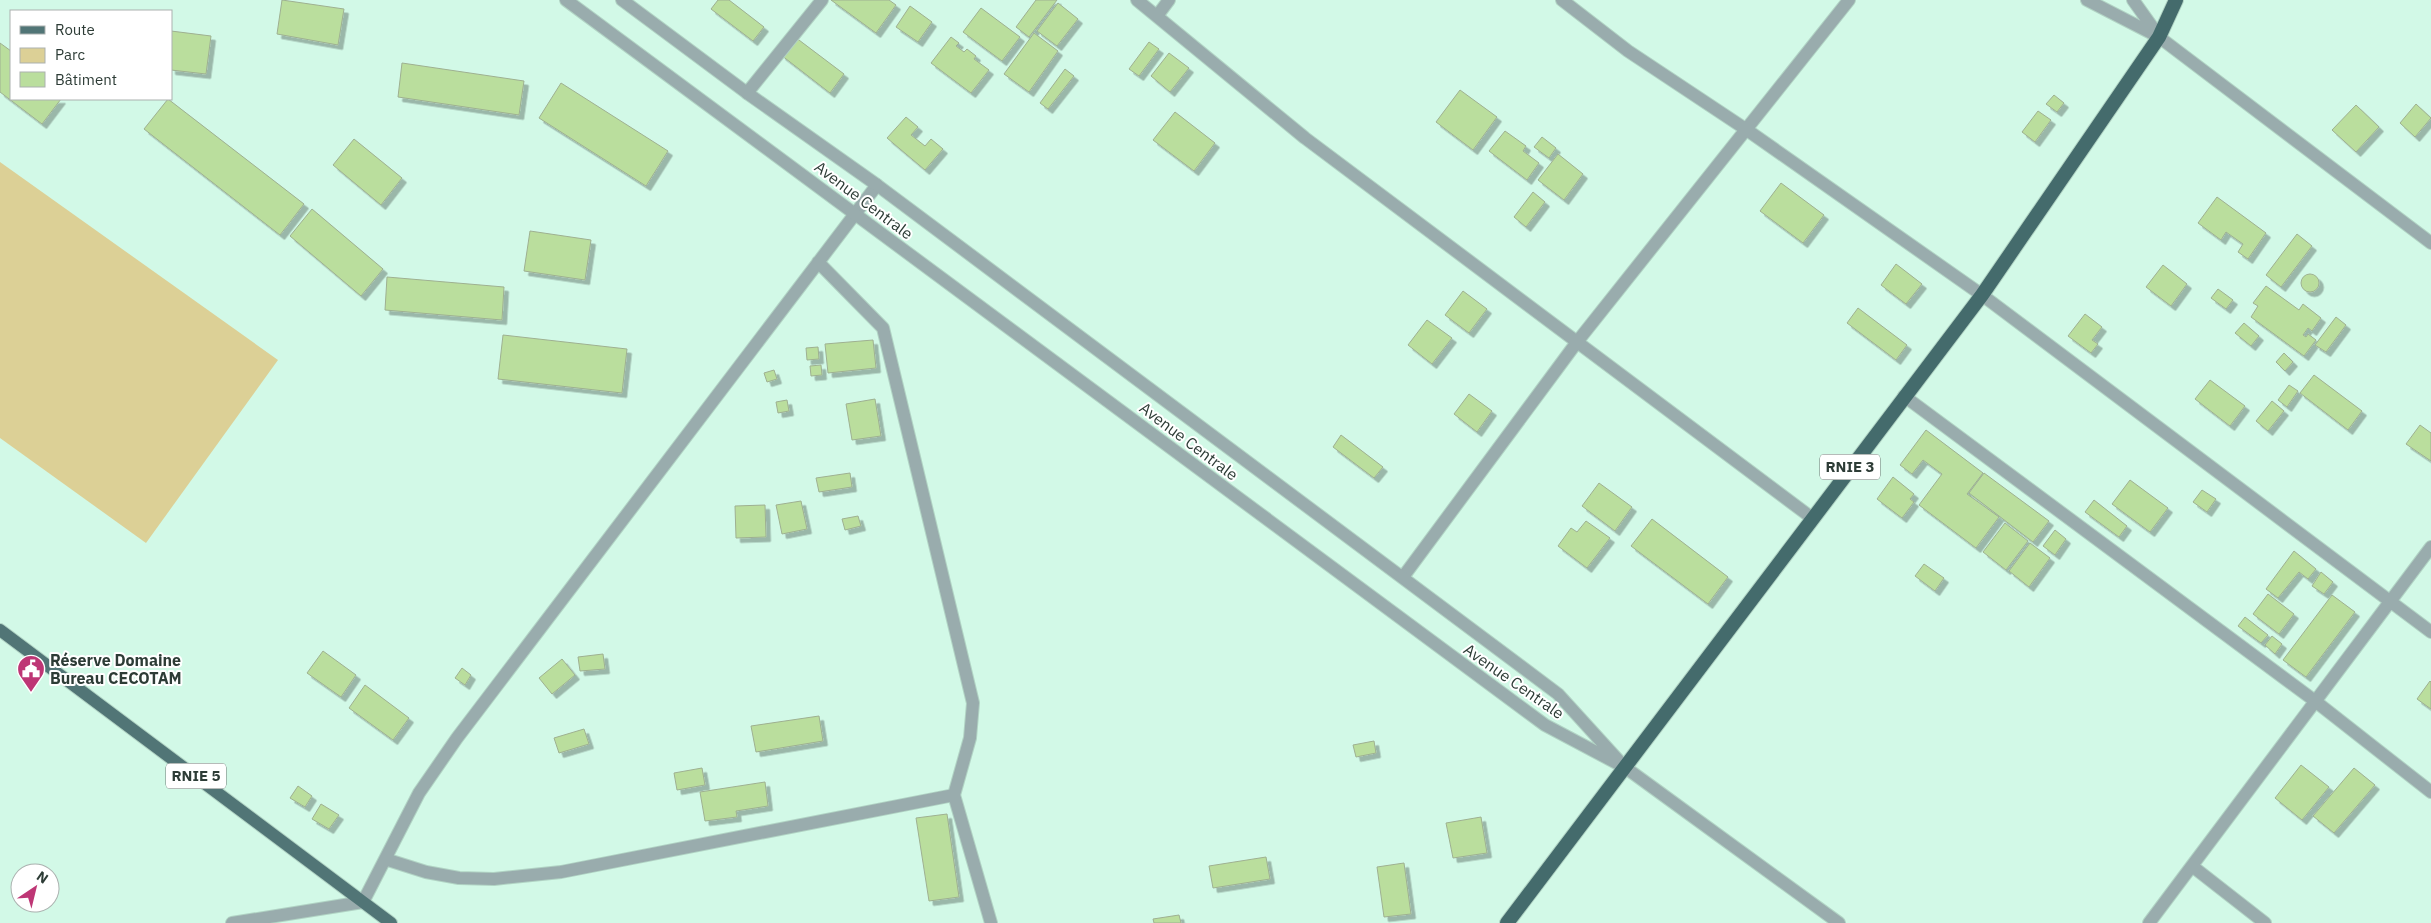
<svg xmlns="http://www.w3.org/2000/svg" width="2431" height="923" viewBox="0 0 2431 923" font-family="'IBM Plex Sans',sans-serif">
	<defs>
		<filter id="shadow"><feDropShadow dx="4.5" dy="4.5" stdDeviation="0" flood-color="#0004"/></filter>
	</defs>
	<rect width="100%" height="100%" fill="#d2f9e7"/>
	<path fill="#dcd096" d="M0,162L278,360L146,543L0,438Z"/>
	<path fill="#bade9d" stroke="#9eb091" filter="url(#shadow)" d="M282,0L344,9L338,45L277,34Z
		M718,0H729L764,27L753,41L711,9Z
		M831,0H889L896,5L876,33Z
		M1036,0H1057L1029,37L1016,27Z
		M1058,3L1078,19L1057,46L1037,31Z
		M910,6L932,22L918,42L896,27Z
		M981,8L1020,37L1002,61L963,32Z
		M171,31L211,36L206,74L171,70Z
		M1034,33L1058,51L1029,92L1004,74Z
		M795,37L844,74L830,93L781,55Z
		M951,37L959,43L956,46L964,52L967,49L976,56L974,59L989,70L971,93L931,63Z
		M1149,42L1159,49L1139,76L1129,69Z
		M0,43L11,51V99H61L42,124L0,92Z
		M1169,53L1189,68L1170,92L1151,76Z
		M402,63L524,81L519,115L398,97Z
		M1065,69L1074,76L1048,109L1040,103Z
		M561,83L668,151L646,186L539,118Z
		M1460,90L1497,117L1473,150L1436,122Z
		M2054,95L2064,103L2057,112L2046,104Z
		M168,99L304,204L280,235L144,129Z
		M2416,104L2431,118L2415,137L2400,123Z
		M2356,105L2379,127L2356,152L2332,130Z
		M2038,111L2051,120L2035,142L2022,132Z
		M1175,112L1215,143L1194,171L1153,140Z
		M906,117L918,127L911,135L925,146L931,139L943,149L925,170L887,138Z
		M1505,131L1526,146L1523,151L1539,163L1527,180L1489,151Z
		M1542,137L1556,148L1549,158L1534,147Z
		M354,139L402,178L381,205L333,165Z
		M1558,154L1583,174L1564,200L1538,180Z
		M1781,183L1824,215L1803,243L1760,211Z
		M1533,192L1545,202L1526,227L1514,217Z
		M2217,197L2266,233L2248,259L2238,252L2243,244L2226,232L2221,240L2198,223Z
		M312,209L383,269L361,296L290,236Z
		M530,231L591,240L585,280L524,271Z
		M2297,234L2312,246L2281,287L2266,275Z
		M1896,264L1922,284L1906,304L1881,285Z
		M2163,265L2187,284L2171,306L2146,287Z
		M2301 283a9 9 0 1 1 18 0a9 9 0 1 1-18 0Z
		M387,277L504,287L502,320L385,310Z
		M2266,286L2299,310L2303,304L2321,318L2312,331L2308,328L2303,335L2306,337L2308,334L2316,340L2304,356L2251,317L2258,306L2253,303Z
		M2218,289L2233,300L2226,309L2211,298Z
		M1463,291L1487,309L1469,333L1445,315Z
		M1858,308L1907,345L1896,360L1847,323Z
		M2085,314L2102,327L2092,340L2098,344L2091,353L2068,336Z
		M2336,317L2346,325L2326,352L2315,345Z
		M1427,320L1452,338L1432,364L1408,345Z
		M2244,323L2259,336L2251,346L2235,333Z
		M503,335L627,349L622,393L498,379Z
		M873,340L876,368L828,373L825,344Z
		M818,347L819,359L807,360L806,348Z
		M2284,353L2293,362L2285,371L2276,362Z
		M821,365L822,375L811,376L810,366Z
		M774,370L777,379L767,382L764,373Z
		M2314,375L2362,411L2348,430L2300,393Z
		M2210,380L2245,406L2230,426L2195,399Z
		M2289,385L2298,391L2287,407L2278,400Z
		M1469,394L1492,411L1477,432L1454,414Z
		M875,399L881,436L852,440L846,404Z
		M787,400L789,411L778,413L776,402Z
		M2272,401L2284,411L2268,431L2256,421Z
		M2420,425L2431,433V461L2406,444Z
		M1926,430L1983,473L1967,494L1999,517L1976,548L1919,505L1942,474L1923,460L1912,474L1900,465Z
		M1341,435L1383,467L1374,478L1333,447Z
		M850,473L852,487L819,492L816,478Z
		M1984,473L2049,521L2033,542L1969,493Z
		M1893,477L1914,494L1910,499L1914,502L1902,518L1877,499Z
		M2130,480L2168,508L2150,532L2112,504Z
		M1599,483L1632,507L1615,531L1582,506Z
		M2202,490L2216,499L2207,512L2193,502Z
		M2094,500L2127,526L2119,537L2085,512Z
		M801,501L807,529L782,534L776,505Z
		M765,505L766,537L736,538L735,506Z
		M858,516L861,526L845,530L842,519Z
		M1652,519L1728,577L1708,604L1631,546Z
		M1586,521L1610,538L1587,568L1558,546L1571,528L1577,532Z
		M2005,523L2028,541L2006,570L1983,552Z
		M2055,530L2066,539L2055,555L2043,546Z
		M2030,543L2050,558L2029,587L2009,571Z
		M2294,551L2316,569L2308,579L2299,572L2278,598L2266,589Z
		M1924,564L1944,578L1935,591L1915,576Z
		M2321,572L2333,582L2324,594L2312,586Z
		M2268,594L2294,614L2279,634L2253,614Z
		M2332,595L2355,612L2306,677L2283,660Z
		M2245,617L2268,635L2261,643L2238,626Z
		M2272,636L2282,644L2275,654L2265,645Z
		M323,651L356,675L341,697L307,673Z
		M603,654L605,669L580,671L578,657Z
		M562,659L575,675L552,694L539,678Z
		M462,668L471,675L465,685L455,678Z
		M2430,681L2431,682V709L2417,699Z
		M365,685L409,718L393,740L349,708Z
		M819,716L823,741L756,752L751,726Z
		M584,729L589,744L559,753L554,738Z
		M1374,741L1376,753L1356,757L1353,745Z
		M2301,765L2329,787L2302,820L2275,798Z
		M702,768L705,785L677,790L674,773Z
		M2354,768L2375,785L2334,833L2313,816Z
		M765,782L768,806L736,811L737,817L705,821L700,792Z
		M298,786L312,796L305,807L290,798Z
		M321,804L339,815L329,829L312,819Z
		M947,814L959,897L929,901L916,818Z
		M1481,817L1487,853L1453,858L1446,823Z
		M1266,857L1270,879L1213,888L1209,866Z
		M1404,863L1411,914L1384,917L1377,867Z
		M1179,915L1181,923H1154L1153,919Z"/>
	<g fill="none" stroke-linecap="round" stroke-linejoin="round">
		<defs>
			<path id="minor" d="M1137,0L1305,138L1812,518
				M1562,0L1628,51L1747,130L1982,295L2431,632
				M2087,0L2159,37L2431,243
				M2133,0L2158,35
				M1157,16L1169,0
				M747,93L822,0
				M818,262L883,328L973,703L970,738L954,795L991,923
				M1904,396L2315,701L2431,792
				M1403,577L1577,342L1849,0
				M385,859L426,872L459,878L494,879L561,872L954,795
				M2192,866L2265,923
				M232,923L363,902L419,793L457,738L877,185
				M2149,923L2431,547"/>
			<path id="tertiary" d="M566,0L1545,725L1626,768L1839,923
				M622,0L747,93L877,185L1558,694L1619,761"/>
			<path id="primary" d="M0,630L391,923"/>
			<path id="trunk" d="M1507,923L1982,295L2159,37L2176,0"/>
		</defs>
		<use href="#minor" stroke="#b1d3c4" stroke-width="14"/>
		<use href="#tertiary" stroke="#b1d3c4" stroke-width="14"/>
		<use href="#primary" stroke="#b1d3c4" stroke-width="14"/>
		<use href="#trunk" stroke="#b1d3c4" stroke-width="16"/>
		<use href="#minor" stroke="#99acad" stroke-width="12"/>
		<use href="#tertiary" stroke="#99acad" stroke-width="12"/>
		<use href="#primary" stroke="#517576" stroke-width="12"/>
		<use href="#trunk" stroke="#446b6c" stroke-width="14"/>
	</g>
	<defs>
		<symbol id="civic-pin" viewBox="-11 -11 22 30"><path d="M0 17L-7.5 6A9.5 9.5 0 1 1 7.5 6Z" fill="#be3675" stroke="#fff"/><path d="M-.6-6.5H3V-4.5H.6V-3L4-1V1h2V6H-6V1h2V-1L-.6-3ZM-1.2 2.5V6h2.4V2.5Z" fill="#fff"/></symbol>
	</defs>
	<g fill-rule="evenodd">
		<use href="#civic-pin" x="15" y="653" width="32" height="43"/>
	</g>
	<g text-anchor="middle" stroke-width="4" stroke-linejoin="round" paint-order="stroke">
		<g fill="#fff" stroke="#6c7672" stroke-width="1">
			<rect x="1820" y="454.5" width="60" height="25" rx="4"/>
			<rect x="166" y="763.5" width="60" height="25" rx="4"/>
		</g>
		<g font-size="15" font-weight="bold" fill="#2d3c36">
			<text x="1850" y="472">RNIE 3</text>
			<text x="196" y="781">RNIE 5</text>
		</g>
		<g font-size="16" fill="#2d3c36" stroke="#fff">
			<text transform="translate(864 200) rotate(37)" y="6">Avenue Centrale</text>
			<text transform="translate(1189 441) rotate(37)" y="6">Avenue Centrale</text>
			<text transform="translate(1514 681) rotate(35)" y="6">Avenue Centrale</text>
		</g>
		<g font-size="16" font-weight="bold" fill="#2d3c36" stroke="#fff" text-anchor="start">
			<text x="50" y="666">Réserve Domaine<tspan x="50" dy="18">Bureau CECOTAM</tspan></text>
		</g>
	</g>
	<rect x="10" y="10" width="162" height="90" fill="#ffffff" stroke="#abb1af"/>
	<rect x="20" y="26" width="25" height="8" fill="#517576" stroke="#abb1af"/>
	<text x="55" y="35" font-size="15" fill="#2d3c36">Route</text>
	<rect x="20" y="48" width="25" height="15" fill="#dcd096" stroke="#abb1af"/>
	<text x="55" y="60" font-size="15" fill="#2d3c36">Parc</text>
	<rect x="20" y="72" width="25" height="15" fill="#bade9d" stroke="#abb1af"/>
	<text x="55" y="85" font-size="15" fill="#2d3c36">Bâtiment</text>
	<g transform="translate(35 888) rotate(35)"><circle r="24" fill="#ffffff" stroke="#abb1af"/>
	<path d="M0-4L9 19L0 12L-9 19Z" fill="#be3675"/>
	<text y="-8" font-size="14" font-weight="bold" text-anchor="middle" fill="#2d3c36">N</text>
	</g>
</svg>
